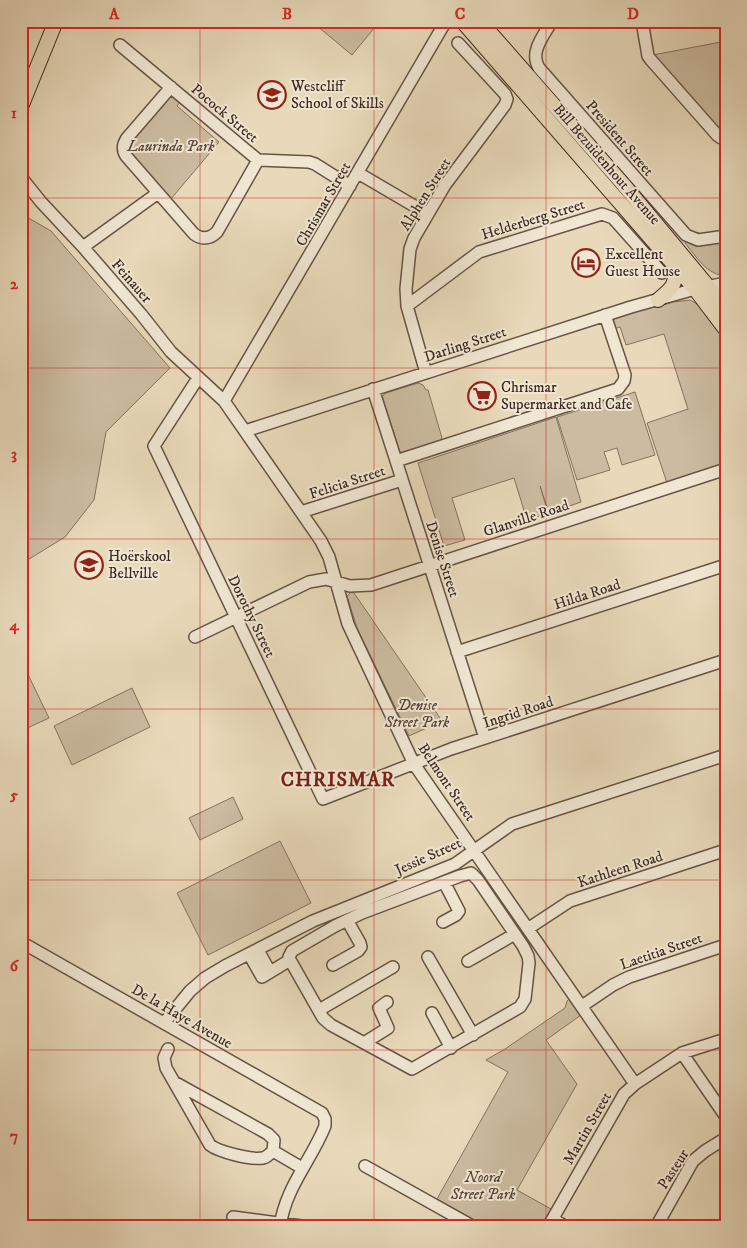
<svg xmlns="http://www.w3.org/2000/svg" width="747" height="1248" viewBox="0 0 747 1248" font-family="'IM FELL DW Pica',serif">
	<rect width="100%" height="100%" fill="#e8d9ba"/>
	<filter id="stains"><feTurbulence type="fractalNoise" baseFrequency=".004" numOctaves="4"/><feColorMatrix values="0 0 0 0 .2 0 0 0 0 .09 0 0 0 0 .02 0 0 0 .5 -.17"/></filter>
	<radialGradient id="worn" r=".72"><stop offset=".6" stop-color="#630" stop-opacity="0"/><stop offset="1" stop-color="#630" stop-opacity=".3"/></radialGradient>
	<path fill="#cbbba0" stroke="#837260" d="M311,21H380L352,55Z
		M726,41V132L721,130L653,55Z
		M173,96L181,101L177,106L219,142L170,200L130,154L128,145L168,98Z
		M25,216L51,231L170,368L106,432L94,500L65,537L21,564V217Z
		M686,240H726V275C708,277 695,255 685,243Z
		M690,300L697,304L704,311L726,343V465L667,483L647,423L688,409L664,334L626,345L620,327L614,329L612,322L617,316L658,303L659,306L673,302Z
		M418,383L423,385L426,390H428L442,438L440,442L403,453L400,452L382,396L386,393Z
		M635,392L655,455L622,465L617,448L604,452L610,470L577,480L557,417Z
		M556,417L581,502L549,513L540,486L548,513L527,520L514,478L452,498L465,540L444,546L418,463Z
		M351,592L354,593L442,721L409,736L357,628L347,596Z
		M21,660L49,718L21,731Z
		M132,688L150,727L72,765L54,726Z
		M233,797L243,819L200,840L189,818Z
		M280,841L311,903L208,955L177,893Z
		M569,999L581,1015L546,1040L577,1084L517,1190L551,1209L541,1227H487L437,1199L508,1072L486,1060L505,1049L565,1008L567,1001Z"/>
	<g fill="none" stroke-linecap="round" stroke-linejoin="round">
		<defs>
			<path id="minor" d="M552,21C544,35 529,52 539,68L686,235L698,240L726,236
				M642,21L648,56L651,60L717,135L721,138H726
				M120,45L258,160L309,162L315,164L350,186
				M171,87L127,138C123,144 122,150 126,156L194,234C202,240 210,239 217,232L258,160
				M358,173L428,214
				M21,177L41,202L83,247L141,314L171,352L224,401L321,541L329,557L348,624L414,764L635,1084
				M83,247L158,193
				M407,306L479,252L602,214L613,218L662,273
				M426,373L407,306L406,289L410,249L414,238L445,185L505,105L507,99L505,94L458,43
				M198,378L154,446L323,799L451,749L726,660
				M373,389L485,738
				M224,401L446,21
				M245,431L631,307L695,289L726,283
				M396,461L618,389L624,381L625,375L605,315
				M301,512L402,480
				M195,637L309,582L326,579L350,586L371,585L726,469
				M457,652L726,565
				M471,873L478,880L523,946L528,956L529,963L525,999L520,1007L412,1069L331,1025L323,1018L290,960L289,957L292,951L335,926L362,913L460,876Z
				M443,922L456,915L459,911L444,882
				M529,928L570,901L726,850
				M21,942L322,1113L325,1119V1126C311,1161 285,1188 280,1227
				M258,950L270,972
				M249,954L262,977L290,960
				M428,957L473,1035
				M468,961L515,934
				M333,965L358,951L361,947L360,943L347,920
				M582,1006L613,985L629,977L726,945
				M319,1010L393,967
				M432,1013L451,1048
				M164,1023L190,991L205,978L225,966L313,921L455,864L512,824L726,755
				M364,1043L388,1028L379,1008L387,1002
				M168,1049L164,1058L166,1068L210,1145C219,1152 251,1160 263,1158C267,1157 270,1154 273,1151L274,1140L268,1134L174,1082
				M682,1053L726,1117
				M273,1151L302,1168
				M365,1166L474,1227
				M233,1217L309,1227
				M553,1219L566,1227
				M548,1227L624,1094L635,1084L682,1053L726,1039
				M656,1227L693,1161L705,1151L726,1138"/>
			<path id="major" d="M462,21L695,289L726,330
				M480,21L623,184L726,308
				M21,107L56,21
				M658,300C671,289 677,285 675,267"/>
		</defs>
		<use href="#minor" stroke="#665446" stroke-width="14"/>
		<use href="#major" stroke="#3b2820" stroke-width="16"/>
		<use href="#minor" stroke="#f0e6d2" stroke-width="11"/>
		<use href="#major" stroke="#e8d9ba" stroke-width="14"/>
	</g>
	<path fill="none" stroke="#d62828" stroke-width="1" stroke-opacity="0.55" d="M200,21V1227M374,21V1227M546,21V1227M21,198H726M21,368H726M21,539H726M21,709H726M21,880H726M21,1050H726"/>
	<defs>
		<symbol id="school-ring" viewBox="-11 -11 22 22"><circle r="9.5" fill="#f0e6d2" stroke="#8f2418" stroke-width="1.5"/><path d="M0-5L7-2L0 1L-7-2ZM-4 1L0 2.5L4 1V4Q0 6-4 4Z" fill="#8f2418"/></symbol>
		<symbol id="hotel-ring" viewBox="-11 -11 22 22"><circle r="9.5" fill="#f0e6d2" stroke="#8f2418" stroke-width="1.5"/><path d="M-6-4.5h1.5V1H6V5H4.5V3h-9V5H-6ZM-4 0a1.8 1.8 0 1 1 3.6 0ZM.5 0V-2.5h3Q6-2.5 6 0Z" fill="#8f2418"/></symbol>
		<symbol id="supermarket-ring" viewBox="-11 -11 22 22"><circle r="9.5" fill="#f0e6d2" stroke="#8f2418" stroke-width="1.5"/><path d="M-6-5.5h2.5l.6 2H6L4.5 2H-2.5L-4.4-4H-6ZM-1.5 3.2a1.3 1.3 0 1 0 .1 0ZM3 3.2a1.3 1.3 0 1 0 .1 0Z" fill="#8f2418"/></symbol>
	</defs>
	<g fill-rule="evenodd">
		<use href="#school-ring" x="256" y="79" width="32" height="32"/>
		<use href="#hotel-ring" x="570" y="247" width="32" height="32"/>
		<use href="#supermarket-ring" x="466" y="380" width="32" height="32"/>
		<use href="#school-ring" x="73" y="549" width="32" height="32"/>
	</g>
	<g text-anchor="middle" stroke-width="4" stroke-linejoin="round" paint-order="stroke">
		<g font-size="15" fill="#3b2820" stroke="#f0e6d2" text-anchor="start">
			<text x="291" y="91">Westcliff<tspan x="291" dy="17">School of Skills</tspan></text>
			<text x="605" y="259">Excellent<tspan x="605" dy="17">Guest House</tspan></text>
			<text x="501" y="392">Chrismar<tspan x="501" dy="17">Supermarket and Cafe</tspan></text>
			<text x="108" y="561">Hoërskool<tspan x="108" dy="17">Bellville</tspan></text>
		</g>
		<g font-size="15" fill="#3b2820" stroke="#f0e6d2">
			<text transform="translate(225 113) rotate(40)" y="5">Pocock Street</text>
			<text transform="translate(620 138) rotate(49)" y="5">President Street</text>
			<text transform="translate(607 164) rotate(49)" y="5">Bill Bezuidenhout Avenue</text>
			<text transform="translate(425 194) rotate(-58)" y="5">Alphen Street</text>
			<text transform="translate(323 204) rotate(-60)" y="5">Chrismar Street</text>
			<text transform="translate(533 219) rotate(-17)" y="5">Helderberg Street</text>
			<text transform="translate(132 281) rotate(49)" y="5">Feinauer</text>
			<text transform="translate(465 344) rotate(-18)" y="5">Darling Street</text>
			<text transform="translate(347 482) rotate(-18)" y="5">Felicia Street</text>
			<text transform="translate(526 518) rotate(-18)" y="5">Glanville Road</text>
			<text transform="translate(443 559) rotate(72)" y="5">Denise Street</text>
			<text transform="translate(587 594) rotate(-18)" y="5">Hilda Road</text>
			<text transform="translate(252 616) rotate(64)" y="5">Dorothy Street</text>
			<text transform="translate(518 712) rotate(-18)" y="5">Ingrid Road</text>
			<text transform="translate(447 782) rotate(56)" y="5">Belmont Street</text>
			<text transform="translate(428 856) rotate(-24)" y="5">Jessie Street</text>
			<text transform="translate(620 869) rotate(-18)" y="5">Kathleen Road</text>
			<text transform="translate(661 951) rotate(-19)" y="5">Laetitia Street</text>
			<text transform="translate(182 1016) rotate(30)" y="5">De la Haye Avenue</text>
			<text transform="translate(587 1128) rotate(-60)" y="5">Martin Street</text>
			<text transform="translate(673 1169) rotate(-57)" y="5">Pasteur</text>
		</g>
		<g font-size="15" font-style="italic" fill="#58453a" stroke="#f0e6d2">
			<text x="171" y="151">Laurinda Park</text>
			<text x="417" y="710">Denise<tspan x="417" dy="17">Street Park</tspan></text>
			<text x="483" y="1182">Noord<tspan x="483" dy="17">Street Park</tspan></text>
		</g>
		<g font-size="20" font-weight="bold" letter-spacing="1" fill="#7a1f14" stroke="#f0e6d2">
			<text x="338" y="786">CHRISMAR</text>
		</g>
	</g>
	<rect width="747" height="1248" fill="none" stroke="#e8d9ba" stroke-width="55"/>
	<rect x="28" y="28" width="692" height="1192" fill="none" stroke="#d62828" stroke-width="2"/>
	<g font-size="16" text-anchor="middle" font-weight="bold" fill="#d62828">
		<text x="114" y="19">A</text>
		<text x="287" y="19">B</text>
		<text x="460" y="19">C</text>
		<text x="633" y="19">D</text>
		<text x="14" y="118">1</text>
		<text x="14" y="289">2</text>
		<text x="14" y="459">3</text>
		<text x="14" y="630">4</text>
		<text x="14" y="800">5</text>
		<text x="14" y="971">6</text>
		<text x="14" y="1141">7</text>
	</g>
	<rect width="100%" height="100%" filter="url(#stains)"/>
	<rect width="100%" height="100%" fill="url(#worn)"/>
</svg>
